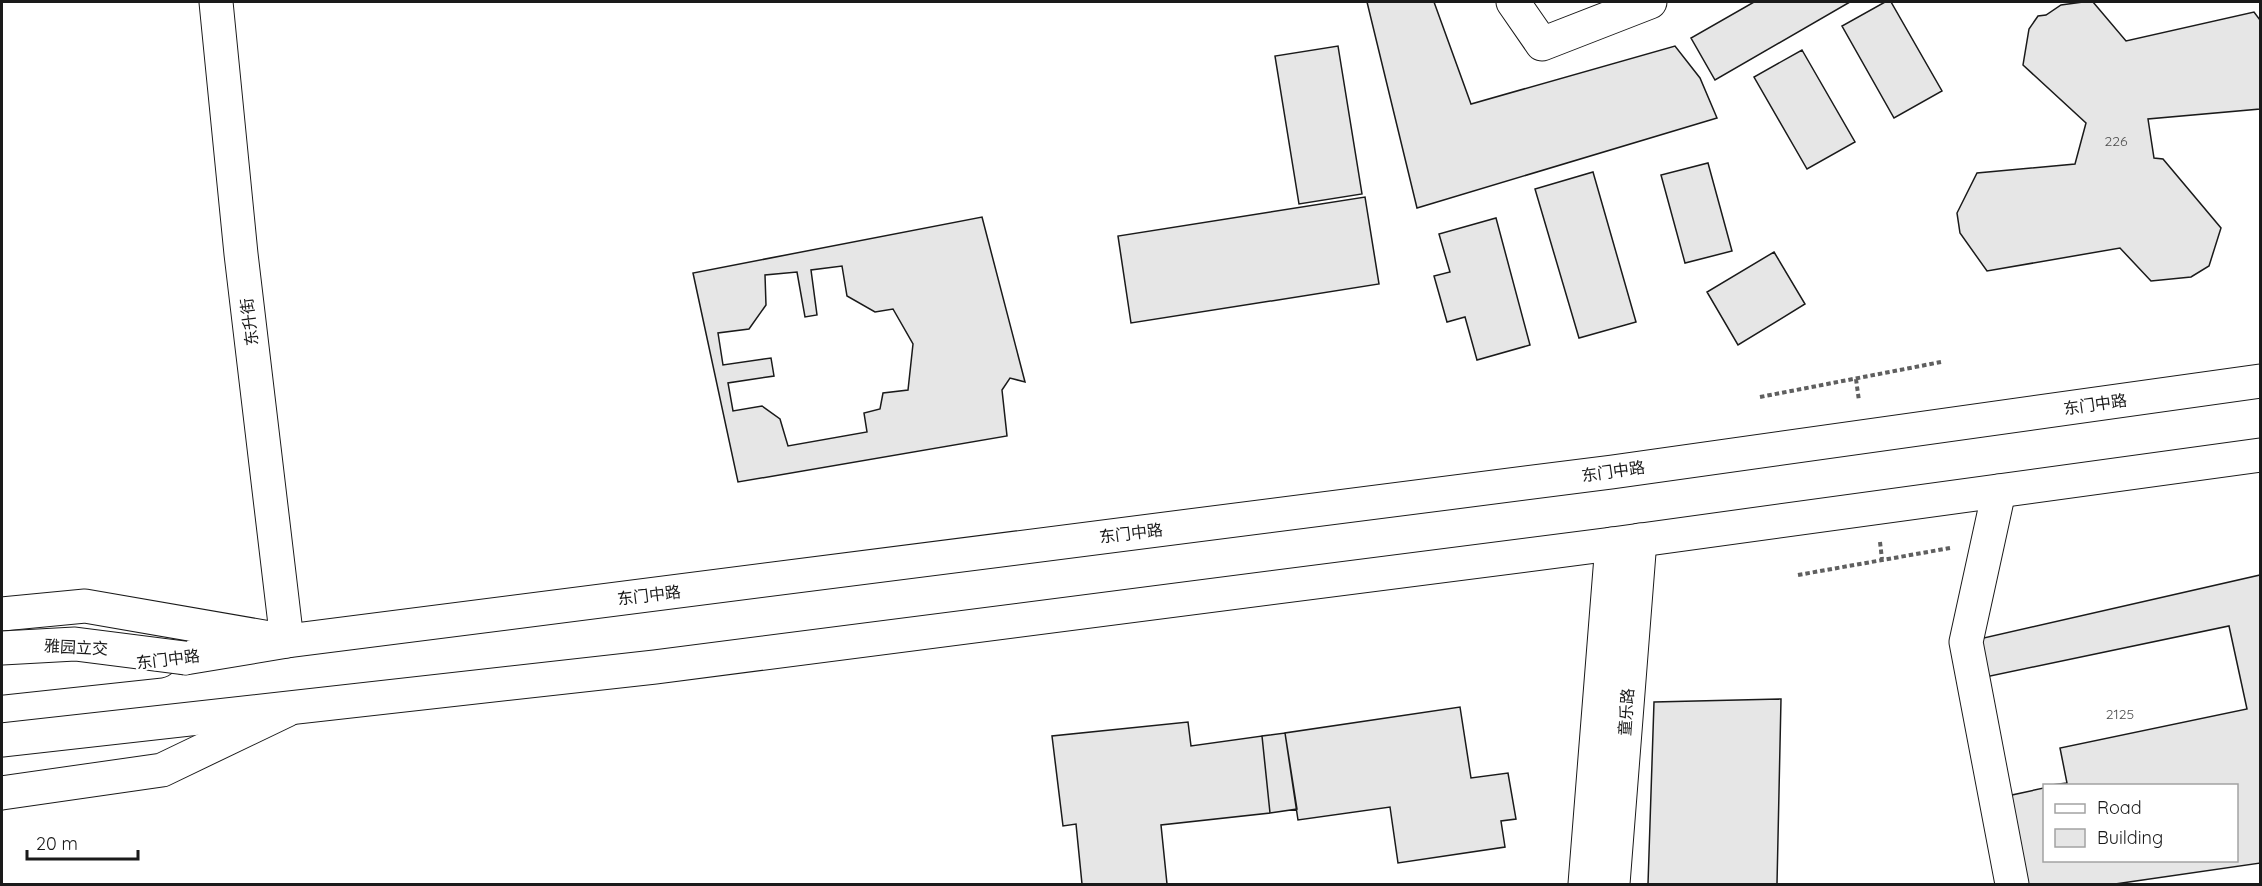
<svg xmlns="http://www.w3.org/2000/svg" width="2262" height="886" viewBox="0 0 2262 886" font-family="Quicksand,'Noto Sans SC',sans-serif">
	<rect width="100%" height="100%" fill="#fff"/>
	<path fill="#e6e6e6" stroke="#1a1a1a" stroke-width="1.5" fill-rule="evenodd" d="M1367,2H1434L1471,104L1675,46L1700,78L1717,118L1417,208Z
		M1754,2H1850L1715,80L1691,38Z
		M1885,2H1891L1942,91L1894,118L1842,26Z
		M2083,2H2093L2126,41L2254,12L2260,20V109L2148,119L2154,158L2163,159L2221,228L2209,266L2191,277L2151,281L2120,248L1987,271L1960,233L1957,213L1977,173L2075,164L2086,123L2023,65L2029,29L2038,16L2046,15L2061,5Z
		M1338,46L1362,194L1299,204L1275,56Z
		M1802,50L1855,142L1807,169L1754,77Z
		M1708,163L1732,251L1685,263L1661,175Z
		M1593,172L1636,322L1579,338L1535,189Z
		M1365,197L1379,284L1131,323L1118,236Z
		M982,217L1025,382L1010,378L1002,390L1007,436L738,482L693,273Z
		M1496,218L1530,345L1477,360L1465,317L1447,322L1434,276L1450,272L1439,234Z
		M1774,252L1805,304L1738,345L1707,292Z
		M842,266L847,296L875,312L893,309L913,344L908,390L883,393L880,409L864,413L867,432L788,446L780,419L762,406L733,411L728,383L774,376L771,358L723,365L718,333L749,329L766,305L765,275L797,272L805,317L817,315L811,270Z
		M2260,575V884H2012L1966,642ZM2044,786H2236V860H2044Z
		M2229,626L2247,709L2060,748L2067,783L2044,786V788L2007,796L1971,680Z
		M1781,699L1777,884H1648L1654,702Z
		M1460,707L1471,778L1508,773L1516,819L1501,821L1505,847L1398,863L1390,807L1298,820L1285,733Z
		M1188,722L1191,746L1262,736L1270,813L1161,825L1167,884H1082L1076,824L1063,826L1052,736Z
		M1285,733L1297,809L1270,813L1262,736Z
		M2260,863V884H2115Z"/>
	<g fill="none" stroke-linecap="round" stroke-linejoin="round">
		<defs>
			<path id="street" d="M1513,2L1542,44L1650,2
				M1999,491L1966,642L2012,884
				M2,614L85,606L287,641L241,254L216,2
				M2,793L162,770L287,710
				M1585,884L1612,544
				M1613,884L1640,540"/>
			<path id="primary" d="M2,678L160,661"/>
			<path id="highway" d="M185,658L287,641L1612,472L2260,381
				M2,740L655,667L1612,544L2260,455"/>
		</defs>
		<use href="#street" stroke="#1a1a1a" stroke-width="35"/>
		<use href="#primary" stroke="#1a1a1a" stroke-width="35"/>
		<use href="#highway" stroke="#1a1a1a" stroke-width="35"/>
		<path stroke="#5f5f5f" stroke-width="4" stroke-dasharray="4.5 3" stroke-linecap="butt" d="M1856,379L1859,401
			M1760,397L1941,362
			M1880,542L1882,559
			M1798,575L1950,548"/>
		<use href="#street" stroke="#fff" stroke-width="33"/>
		<use href="#primary" stroke="#fff" stroke-width="33"/>
		<use href="#highway" stroke="#fff" stroke-width="33"/>
		<defs>
			<path id="highway-bridge" d="M2,648L75,644L185,658"/>
		</defs>
		<use href="#highway-bridge" stroke="#1a1a1a" stroke-width="35" stroke-linecap="butt"/>
		<use href="#highway-bridge" stroke="#fff" stroke-width="33"/>
	</g>
	<g text-anchor="middle" stroke-width="4.5" stroke-linejoin="round" paint-order="stroke">
		<g font-size="14" fill="#4d4d4d">
			<text x="2116" y="146">226</text>
			<text x="2120" y="719">2125</text>
		</g>
		<g font-size="16" fill="#1a1a1a" stroke="#fff">
			<text transform="translate(249 322) rotate(-97)" y="6">东升街</text>
			<text transform="translate(2095 404) rotate(-8)" y="6">东门中路</text>
			<text transform="translate(1613 471) rotate(-8)" y="6">东门中路</text>
			<text transform="translate(1131 533) rotate(-7)" y="6">东门中路</text>
			<text transform="translate(649 595) rotate(-7)" y="6">东门中路</text>
			<text transform="translate(76 647) rotate(3)" y="6">雅园立交</text>
			<text transform="translate(168 659) rotate(-7)" y="6">东门中路</text>
			<text transform="translate(1626 712) rotate(-86)" y="6">童乐路</text>
		</g>
	</g>
	<rect width="2262" height="886" fill="none" stroke="#1a1a1a" stroke-width="6"/>
	<rect x="2043" y="784" width="195" height="78" fill="#ffffff" stroke="#a3a3a3" stroke-width="1.5"/>
	<rect x="2055" y="804" width="30" height="9" fill="#ffffff" stroke="#a3a3a3" stroke-width="1.5"/>
	<text x="2097" y="814" font-size="18" fill="#1a1a1a">Road</text>
	<rect x="2055" y="829" width="30" height="18" fill="#e6e6e6" stroke="#a3a3a3" stroke-width="1.5"/>
	<text x="2097" y="844" font-size="18" fill="#1a1a1a">Building</text>
	<path d="M27 850v9h111v-9" fill="none" stroke="#1a1a1a" stroke-width="3"/>
	<text x="36" y="850" font-size="18" fill="#1a1a1a" stroke="#ffffff" stroke-width="4.5" paint-order="stroke">20 m</text>
</svg>
